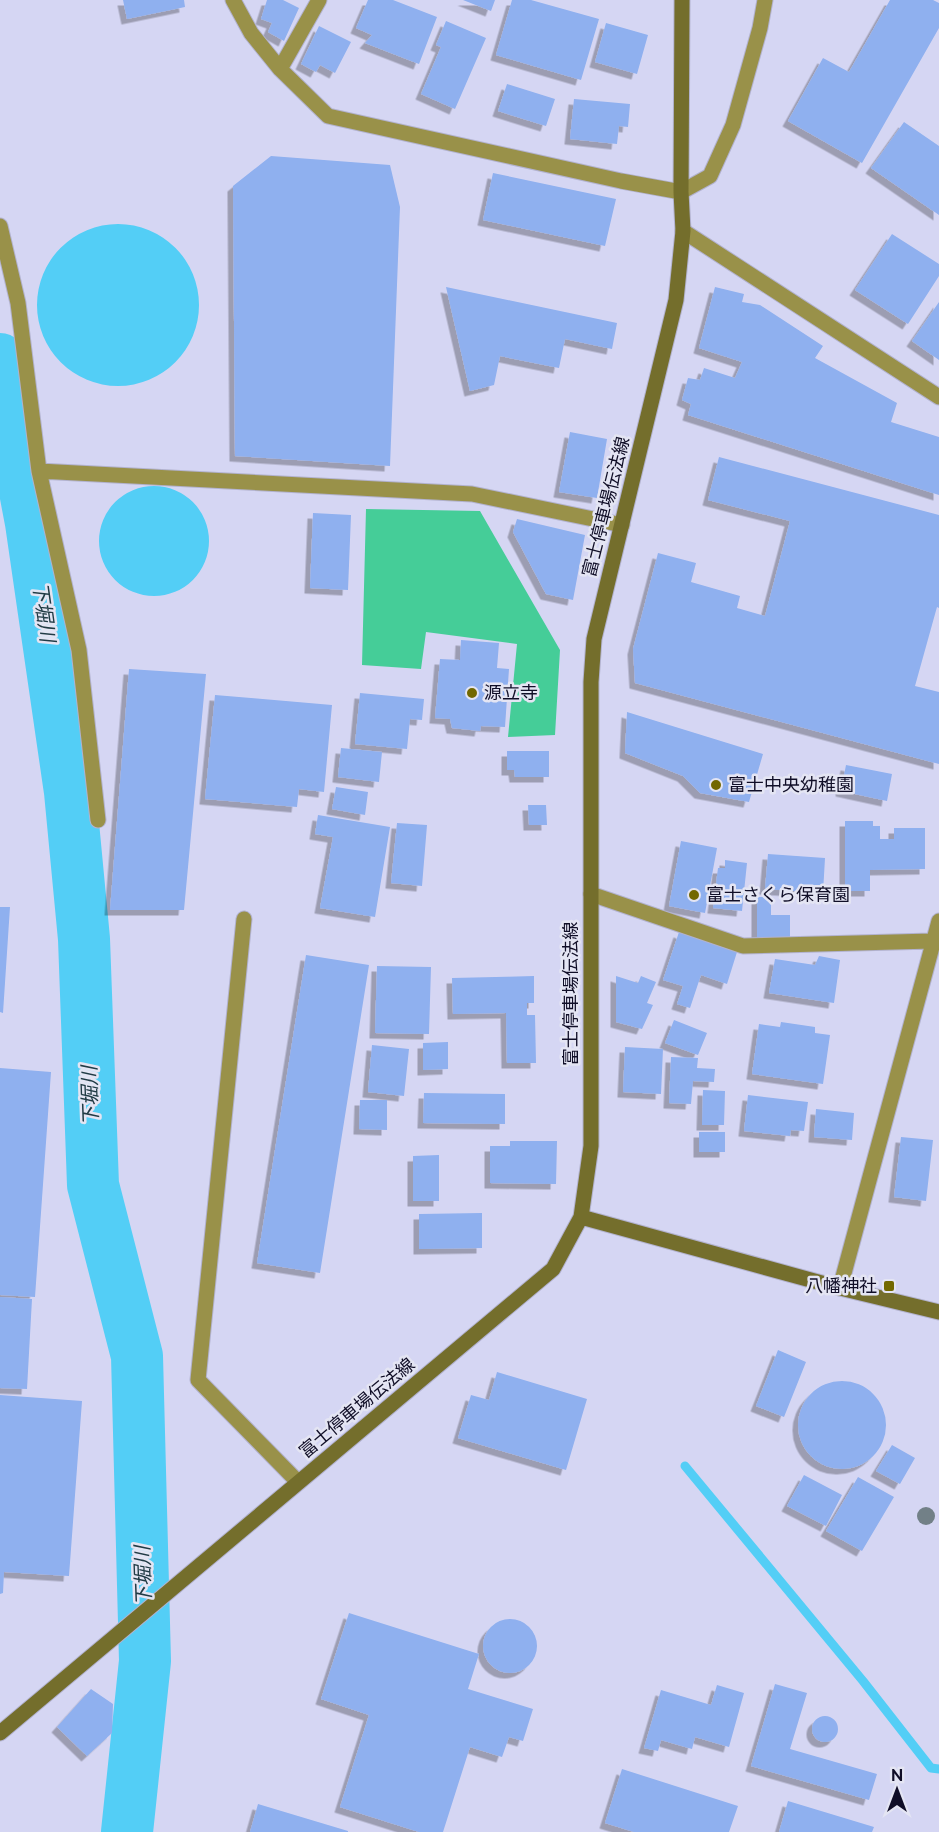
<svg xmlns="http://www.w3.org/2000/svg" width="939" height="1832" viewBox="0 0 939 1832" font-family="Raleway,'Noto Sans JP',sans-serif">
	<defs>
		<filter id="shadow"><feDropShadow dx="-5.5" dy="5.5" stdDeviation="0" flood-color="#0004"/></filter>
	</defs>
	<rect width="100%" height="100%" fill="#d5d6f3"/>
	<path fill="#45cd98" d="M366,509L480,511L560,650L555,735L508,737L517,644L426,632L421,669L362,665Z"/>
	<path fill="#53cef6" d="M37 305a81 81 0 1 1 162 0a81 81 0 1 1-162 0Z
		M99 541a55 55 0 1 1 110 0a55 55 0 1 1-110 0Z"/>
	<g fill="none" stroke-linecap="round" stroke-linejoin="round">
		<path stroke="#53cef6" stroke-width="9" d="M685,1466L863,1681L931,1768L939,1769"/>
		<path stroke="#53cef6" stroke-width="52" d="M0,359L31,523L70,792L84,939L93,1185L137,1356L145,1661L127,1832"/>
	</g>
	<path fill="#8fb0ef" filter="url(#shadow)" d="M123,0H184L185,7L127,19Z
		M267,0H283L299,8L284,41L268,32L272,23L261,19Z
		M368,0H393L437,17L419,64L365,43L372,35L356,28Z
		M463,0H495L491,11Z
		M512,0H531L599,19L581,80L496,55Z
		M890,0H933L939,3V28L862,163L788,121L823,58L849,72Z
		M446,21L486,38L455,109L421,94L441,47L436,45Z
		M606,23L648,35L637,74L595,62Z
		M319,26L351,42L335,73L320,65L316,72L301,64Z
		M507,84L555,99L546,126L498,111Z
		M574,99L630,104L628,127L619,126L617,144L570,139Z
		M904,122L939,146V215L871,168Z
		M271,156L390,165L400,207L390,466L235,456L233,186Z
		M493,173L616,199L605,246L483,220Z
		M892,234L939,264V276L908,324L855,290Z
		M446,287L617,323L612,349L565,339L559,368L500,356L494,385L470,391Z
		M715,287L744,294L742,302L760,305L823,346L815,358L897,403L891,422L939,437V495L688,415L691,404L682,400L688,378L700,380L704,368L735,378L742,362L699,348Z
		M939,302V360L912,341Z
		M570,432L607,439L597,498L559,492Z
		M719,457L939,515V608L937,607L915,686L939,692V764L635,683L633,649L658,553L696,563L691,582L740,596L737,608L765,616L790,521L708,500Z
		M313,513L351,515L348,590L310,588Z
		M517,519L585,535L573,600L546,594L513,532Z
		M461,640L499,643L497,668L509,669L505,727L481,726L480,731L452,728L450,719L435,718L440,659L460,660Z
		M129,669L206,674L184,910H110Z
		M360,693L424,699L422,720L410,719L407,749L355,744Z
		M215,695L332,705L324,792L299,789L297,807L205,799Z
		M627,712L763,754L749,802L700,793L683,776L625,753Z
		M341,748L382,752L379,782L338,777Z
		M507,751H549V777H515L514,770H507Z
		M846,765L892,774L887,801L841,791Z
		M336,787L368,792L365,815L332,809Z
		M528,805H546L547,825H529Z
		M318,815L390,827L375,917L320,908L333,837L315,834Z
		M845,821H873V826H880V839H894V828H925V869L870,870V891H845Z
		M397,823L427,825L422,886L391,883Z
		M681,841L717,848L705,913L669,906Z
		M768,854L825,858L823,893L765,889Z
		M725,860L747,863L742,911L713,908L718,868H725Z
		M757,897H771V915H790V937H757Z
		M0,907H10L3,1013L0,1012Z
		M679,932L737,952L727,984L701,975L690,1008L677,1004L683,986L663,980Z
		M306,955L369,965L320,1273L257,1263Z
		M819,956L840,960L834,1003L769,993L775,959L815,965Z
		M377,966L431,967L429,1034L375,1033Z
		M534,976V1003H527V1015H535L536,1063H507L506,1013L453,1014L452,978Z
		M616,976L638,983L641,976L656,982L647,1003L653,1005L642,1029L616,1022Z
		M674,1020L707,1033L698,1055L665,1043Z
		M781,1022L815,1027V1033L830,1035L823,1084L752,1074L759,1024L780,1027Z
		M448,1042V1069L423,1070V1043Z
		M372,1045L409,1049L404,1096L368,1092Z
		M625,1047L663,1049L661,1094L623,1092Z
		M671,1057L698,1058L697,1068L715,1069L714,1082L693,1081L691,1104L669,1103Z
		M0,1068L51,1072L35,1297L0,1295Z
		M703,1090L725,1091L724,1125H702Z
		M424,1093L505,1094V1124L423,1123Z
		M748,1095L808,1102L804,1131L791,1130L790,1136L744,1131Z
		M360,1100H387V1130L359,1129Z
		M816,1109L854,1113L852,1140L814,1137Z
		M699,1132H725V1152H699Z
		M901,1137L933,1140L926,1201L894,1197Z
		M510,1141H557L556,1184L490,1183V1146H510Z
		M439,1155V1201H413V1156Z
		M482,1213V1248L419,1249V1214Z
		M0,1297L32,1299L27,1389L0,1388Z
		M778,1350L806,1362L784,1417L756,1406Z
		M497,1372L587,1399L566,1470L458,1438L471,1395L489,1400Z
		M798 1425a44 44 0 1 1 88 0a44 44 0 1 1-88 0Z
		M0,1395L82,1401L69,1576L4,1572L3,1593L0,1594Z
		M892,1445L915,1458L900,1484L876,1471Z
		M804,1475L842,1495L826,1526L787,1506Z
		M858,1477L894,1497L862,1551L826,1531Z
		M349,1613L479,1654L468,1689L533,1709L523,1741L509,1737L502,1757L470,1747L443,1832H419L340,1807L369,1715L321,1699Z
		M483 1646a27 27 0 1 1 54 0a27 27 0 1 1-54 0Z
		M775,1684L807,1693L790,1749L877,1774L869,1800L751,1766Z
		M717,1685L744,1693L729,1747L695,1737L692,1749L661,1740L658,1751L644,1748L661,1690L711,1705Z
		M91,1689L113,1704L112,1733L87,1756L57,1727Z
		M812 1729a13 13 0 1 1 26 0a13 13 0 1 1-26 0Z
		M622,1769L738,1806L729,1832H634L605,1823Z
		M788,1801L874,1827L872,1832H779Z
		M258,1804L348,1831V1832H250Z"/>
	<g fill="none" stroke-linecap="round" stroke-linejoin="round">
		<defs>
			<path id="lane" d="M244,919L198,1380L298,1482"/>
			<path id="street" d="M233,0L251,33L280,69L328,116L621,181L681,192L710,176L733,125L760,28L765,0
				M280,69L319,0
				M0,226L18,303L39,471L79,650L98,820
				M683,231L939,397
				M39,471L472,494L622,525
				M591,894L743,946L932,941
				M840,1288L939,921"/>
			<path id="secondary" d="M581,1217L840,1288L939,1312
				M0,1733L553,1269L581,1217L591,1146V682L594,639L676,300L683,231L681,192L682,0"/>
		</defs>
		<use href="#lane" stroke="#b2b2ce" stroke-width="17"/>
		<use href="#street" stroke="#b2b2ce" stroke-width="17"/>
		<use href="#secondary" stroke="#b2b2ce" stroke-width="17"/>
		<use href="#lane" stroke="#999149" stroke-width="15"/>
		<use href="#street" stroke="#999149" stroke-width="15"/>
		<use href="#secondary" stroke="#746e2c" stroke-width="15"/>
	</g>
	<circle fill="#728087" cx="926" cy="1516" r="9"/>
	<g fill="#726800" stroke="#e4e5f3" stroke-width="2">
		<circle cx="472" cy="693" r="6"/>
		<circle cx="716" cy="785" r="6"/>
		<circle cx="694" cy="895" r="6"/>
		<rect x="883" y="1280" width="12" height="12" rx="3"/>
	</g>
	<g text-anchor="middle" stroke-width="5" stroke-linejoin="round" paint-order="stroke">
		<g font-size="18" fill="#100e27" stroke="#e4e5f3">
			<text transform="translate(606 507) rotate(-76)" y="6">富士停車場伝法線</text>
			<text transform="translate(571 994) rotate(-90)" y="6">富士停車場伝法線</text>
			<text transform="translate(357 1408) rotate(-40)" y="6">富士停車場伝法線</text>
		</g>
		<g font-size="18" fill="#100e27" stroke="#e4e5f3" text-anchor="start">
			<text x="484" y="699">源立寺</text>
			<text x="728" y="791">富士中央幼稚園</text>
			<text x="706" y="901">富士さくら保育園</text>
			<text x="877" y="1292" text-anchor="end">八幡神社</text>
		</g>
		<g font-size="20" font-style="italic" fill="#213b45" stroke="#e4e5f3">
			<text transform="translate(44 612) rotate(82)" y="7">下堀川</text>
			<text transform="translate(90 1096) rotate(-92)" y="7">下堀川</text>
			<text transform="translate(143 1576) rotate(-92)" y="7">下堀川</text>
		</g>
	</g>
	<g transform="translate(897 1790)" stroke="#e4e5f3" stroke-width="4.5" paint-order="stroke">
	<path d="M0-4.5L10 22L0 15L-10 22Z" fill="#100e27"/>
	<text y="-9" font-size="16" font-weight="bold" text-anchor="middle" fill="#100e27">N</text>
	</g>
</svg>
